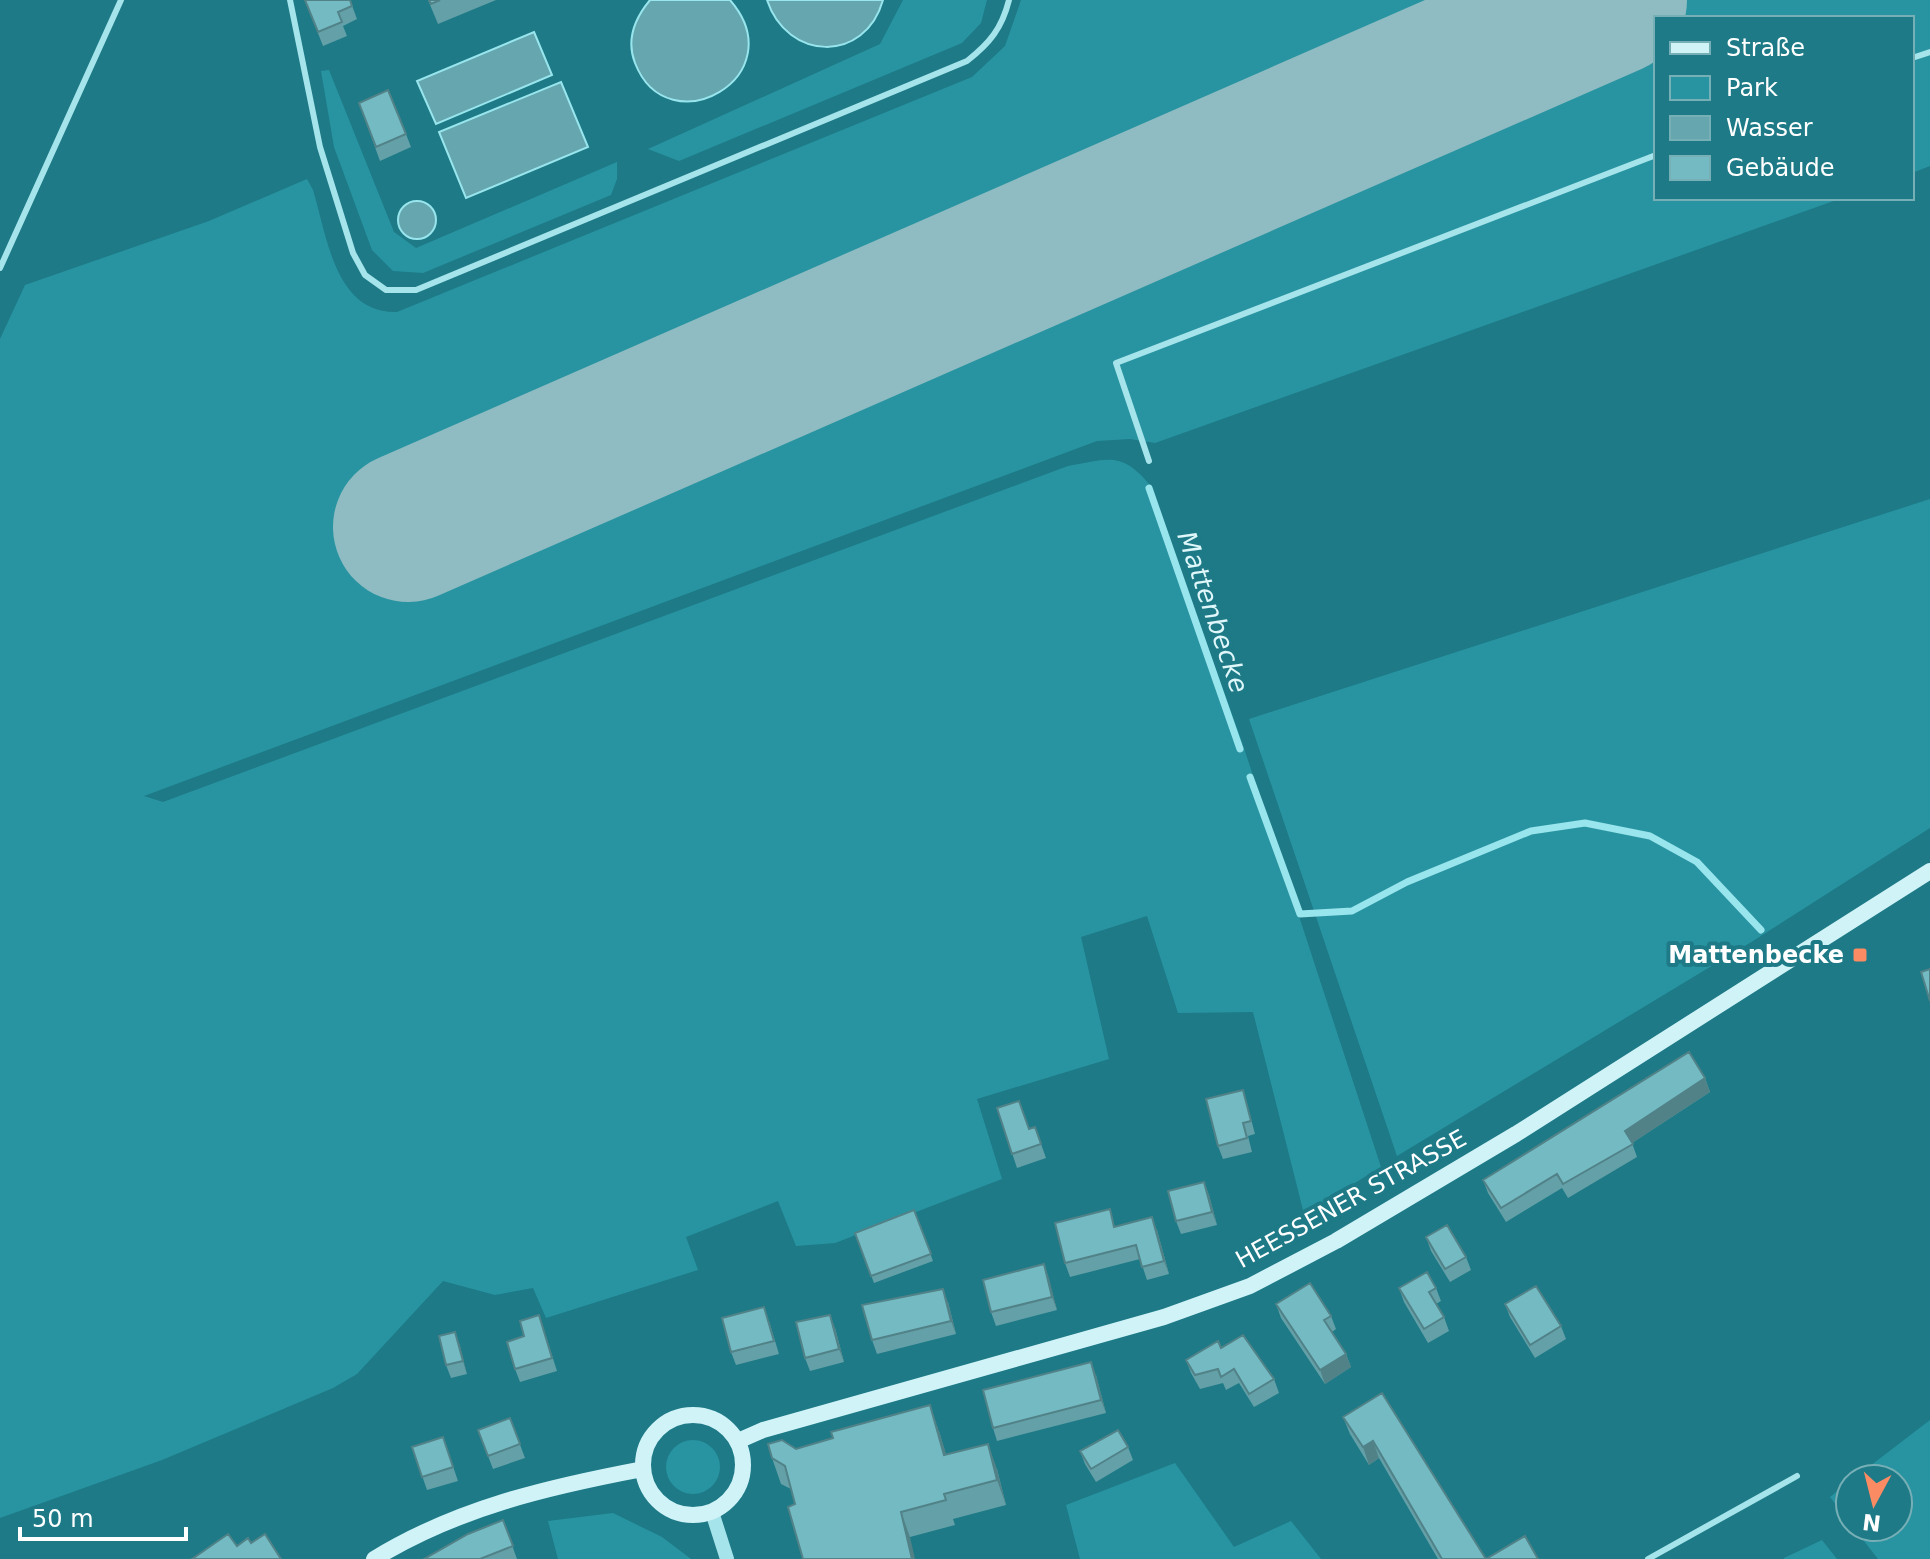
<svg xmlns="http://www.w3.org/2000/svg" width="1930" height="1559" viewBox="0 0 1930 1559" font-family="'DejaVu Sans',sans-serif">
	<rect width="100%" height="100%" fill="#1d7a86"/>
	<path fill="#2994a1" d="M903,0H987L981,23L962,43L679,161L648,149L880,44Z
		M1021,0H1930V166L1912,173V18H1656V198H1842L1155,443L1130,439L1097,441L144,796L163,802L1068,466C1109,459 1121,451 1150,485L1242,742L1381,1167L1304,1214L1253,1012L1178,1013L1147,916L1081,937L1109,1059L977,1099L1002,1179L835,1243L796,1246L778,1201L686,1237L698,1270L546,1318L533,1288L495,1295L443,1281L357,1374L333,1388L162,1460L0,1518V339L25,285L209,221L307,179L313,190C327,236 335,314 397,312L972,77L1005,46Z
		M329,70L394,232L416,248L617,162V179L611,195L423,273L393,271L372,250L334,147L321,71Z
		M1930,499V828L1753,941L1397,1156L1249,719Z
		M1930,1420V1559H1878L1853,1527H1898V1479H1853Z
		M666 1467a27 27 0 1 1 54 0a27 27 0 1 1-54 0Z
		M1175,1463L1234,1547L1291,1521L1321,1559H1080L1066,1505Z
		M1850,1481V1523L1830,1497Z
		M613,1513L662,1537L691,1559H558L548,1521Z
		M1822,1540L1837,1559H1784V1558Z"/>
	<path fill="#65a6af" stroke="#98e5ed" stroke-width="2" d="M650,0H730C796,76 668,148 635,63C626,40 635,18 650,0Z
		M767,0H883C865,64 787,61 767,0Z
		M534,32L552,75L436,124L417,81Z
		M561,82L588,147L466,198L439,132Z
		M398 220a19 19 0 1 1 38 0a19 19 0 1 1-38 0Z"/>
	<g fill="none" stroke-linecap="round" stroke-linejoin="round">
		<path stroke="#98e5ed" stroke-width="7" d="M1149,488L1240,749
			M1250,777L1300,914L1352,911L1407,882L1531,831L1585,823L1650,836L1697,862L1761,930"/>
		<path stroke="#8ebcc2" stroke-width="150" d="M408,527L1612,0"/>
		<path stroke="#a5e4eb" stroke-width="6" d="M290,0L320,147L353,253L365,275L386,290H416L967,61C990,43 1002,28 1009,0
			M1912,58L1930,52
			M0,268L121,0
			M1149,461L1116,363L1656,155
			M1648,1559L1797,1476"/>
		<path stroke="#a5e4eb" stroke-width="14" d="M712,1512L727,1559"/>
		<path stroke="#d0f3f8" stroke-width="16" d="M643 1465a50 50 0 1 1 100 0a50 50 0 1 1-100 0Z
			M738,1441L763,1430L1164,1317L1250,1286L1336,1241L1516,1134L1930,871
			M374,1559C457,1508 548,1487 643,1469"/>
	</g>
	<path fill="#64a0a8" d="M305,0H350L357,19L343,26L347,36L323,46Z
		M428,0H496L438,24Z
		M359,103L406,134L411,147L380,161Z
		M1705,1078L1710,1092L1632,1143L1637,1157L1568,1198L1562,1188L1506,1222L1488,1193L1483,1180Z
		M1247,1104L1255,1134L1248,1136L1252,1152L1223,1159L1218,1146Z
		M997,1108L1029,1129L1035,1127L1046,1158L1017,1168Z
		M1204,1182L1209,1195L1217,1225L1181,1234L1176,1221Z
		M914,1210L933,1261L874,1283L855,1233Z
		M1115,1226L1157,1230L1169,1274L1147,1280L1140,1259L1070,1277L1065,1263Z
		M1426,1237L1466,1257L1471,1270L1450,1282L1431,1251Z
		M1044,1264L1057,1310L996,1326L991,1312Z
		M1399,1288H1436L1441,1301L1436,1304L1444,1317L1449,1331L1428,1343L1404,1302Z
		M948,1302L956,1334L877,1354L872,1340Z
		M1276,1304L1331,1316L1336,1329L1332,1332L1346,1354L1351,1367L1325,1384L1281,1318Z
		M1505,1304L1561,1326L1566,1339L1535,1358L1510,1317Z
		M539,1315L557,1371L520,1382L515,1369L524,1336Z
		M769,1321L779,1354L736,1365L731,1352Z
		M835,1328L844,1362L810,1371L805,1358Z
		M455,1332L467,1374L451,1378L446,1365Z
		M1221,1348L1274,1379L1279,1393L1254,1407L1239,1383L1226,1390L1223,1383L1200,1389L1191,1373L1186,1360Z
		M1096,1375L1106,1413L997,1441L993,1428Z
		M1382,1393L1486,1559H1438L1379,1458L1369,1465L1350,1434L1343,1417Z
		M510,1418L525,1458L493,1469L478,1430Z
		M939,1431L946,1455L997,1469L1006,1505L953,1519L955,1525L910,1537L795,1504L791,1489L781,1484L772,1458L796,1449Z
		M443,1437L458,1481L427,1490L412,1447Z
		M1128,1447L1133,1460L1096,1482L1085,1464L1080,1451Z
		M503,1520L517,1559H424Z"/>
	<path fill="#518288" d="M1705,1078L1710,1092L1629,1145L1625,1131Z
		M1204,1182L1209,1195L1217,1225L1212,1212Z
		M1152,1217L1157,1230L1169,1274L1164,1261Z
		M1044,1264L1049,1278L1057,1310L1052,1297Z
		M943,1289L948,1302L956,1334L951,1321Z
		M830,1315L835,1328L844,1362L839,1349Z
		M455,1332L460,1345L467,1374L463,1361Z
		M1346,1354L1351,1367L1325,1384L1320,1370Z
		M1091,1362L1096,1375L1106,1413L1101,1400Z
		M930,1405L939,1431L954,1480L944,1455Z
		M1373,1441L1379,1458L1369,1465L1363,1447Z
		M988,1444L997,1469L1006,1505L997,1480Z
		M901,1512L910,1537L915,1559H912Z"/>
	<path fill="#74bac3" stroke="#518288" stroke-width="2" d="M305,0H350L352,6L338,12L342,22L318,32Z
		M429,0H440L431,4Z
		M388,90L406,134L376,147L359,103Z
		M1930,969V1001L1921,972Z
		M1689,1052L1705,1078L1625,1131L1633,1144L1563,1184L1557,1174L1501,1208L1483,1180Z
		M1243,1090L1251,1121L1243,1123L1247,1138L1218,1146L1206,1099Z
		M1019,1101L1029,1129L1035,1127L1041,1144L1012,1154L997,1108Z
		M1204,1182L1212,1212L1176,1221L1168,1191Z
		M1110,1209L1114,1227L1152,1217L1164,1261L1142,1267L1136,1245L1065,1263L1055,1223Z
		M914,1210L931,1254L871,1276L855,1233Z
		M1447,1225L1466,1257L1445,1269L1426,1237Z
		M1044,1264L1052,1297L991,1312L983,1280Z
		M1427,1272L1436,1288L1429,1292L1444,1317L1424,1329L1399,1288Z
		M1310,1283L1331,1316L1324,1320L1346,1354L1320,1370L1276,1304Z
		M1536,1286L1561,1326L1530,1345L1505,1304Z
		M943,1289L951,1321L872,1340L862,1305Z
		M764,1307L774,1341L731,1352L722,1318Z
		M539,1315L552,1358L515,1369L507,1342L524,1336L520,1321Z
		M830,1315L839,1349L805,1358L796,1322Z
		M455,1332L463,1361L446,1365L439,1336Z
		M1243,1335L1274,1379L1249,1394L1234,1369L1221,1377L1218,1369L1195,1375L1186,1360L1218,1341L1221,1348Z
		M1091,1362L1101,1400L993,1428L983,1390Z
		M1382,1393L1486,1559H1442L1373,1441L1363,1447L1343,1417Z
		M930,1405L944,1455L988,1444L997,1480L944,1494L946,1500L901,1512L912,1559H803L788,1507L795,1504L785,1466L772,1458L768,1444L782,1440L796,1449L833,1438L831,1432Z
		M510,1418L520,1444L488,1456L478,1430Z
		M1118,1430L1128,1447L1091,1469L1080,1451Z
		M443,1437L453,1467L422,1477L412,1447Z
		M503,1520L513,1546L480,1559H424L468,1534Z
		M228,1534L237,1546L248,1538L251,1543L265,1534L281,1559H192Z
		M1525,1536L1538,1559H1486Z"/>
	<rect fill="#fb8b63" stroke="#1d7a86" stroke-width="3" x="1852" y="947" width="16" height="16" rx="4"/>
	<g text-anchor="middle" stroke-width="8" stroke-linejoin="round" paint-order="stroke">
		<g font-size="24" font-weight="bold" fill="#fff" stroke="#1d7a86" text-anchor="end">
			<text x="1844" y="963">Mattenbecke</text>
		</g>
		<g font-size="24" fill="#fff" stroke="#1d7a86">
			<text transform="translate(1351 1199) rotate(-29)" y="8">HEESSENER STRASSE</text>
		</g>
		<g font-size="26" font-style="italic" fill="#dff7fa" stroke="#1d7a86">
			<text transform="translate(1213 612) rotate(71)" y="9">Mattenbecke</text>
		</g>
	</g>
	<rect x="1654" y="16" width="260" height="184" fill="#1d7a86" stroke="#77afb6" stroke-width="2"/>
	<rect x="1670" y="42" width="40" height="12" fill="#d0f3f8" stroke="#77afb6" stroke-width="2"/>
	<text x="1726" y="56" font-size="24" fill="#ffffff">Straße</text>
	<rect x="1670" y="76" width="40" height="24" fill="#2994a1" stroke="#77afb6" stroke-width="2"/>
	<text x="1726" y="96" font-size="24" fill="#ffffff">Park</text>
	<rect x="1670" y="116" width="40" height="24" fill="#65a6af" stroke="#77afb6" stroke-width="2"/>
	<text x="1726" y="136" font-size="24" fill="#ffffff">Wasser</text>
	<rect x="1670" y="156" width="40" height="24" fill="#74bac3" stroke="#77afb6" stroke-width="2"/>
	<text x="1726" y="176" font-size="24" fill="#ffffff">Gebäude</text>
	<g transform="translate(1874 1503) rotate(187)"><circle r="38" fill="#1d7a86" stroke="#77afb6" stroke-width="2"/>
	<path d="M0-6L14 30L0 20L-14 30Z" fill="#fb8b63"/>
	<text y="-12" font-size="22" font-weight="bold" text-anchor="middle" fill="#ffffff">N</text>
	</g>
	<path d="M20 1527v12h166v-12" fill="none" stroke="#ffffff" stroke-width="4"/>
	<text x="32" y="1527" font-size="24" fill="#ffffff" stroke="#1d7a86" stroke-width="6" paint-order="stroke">50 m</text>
</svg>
